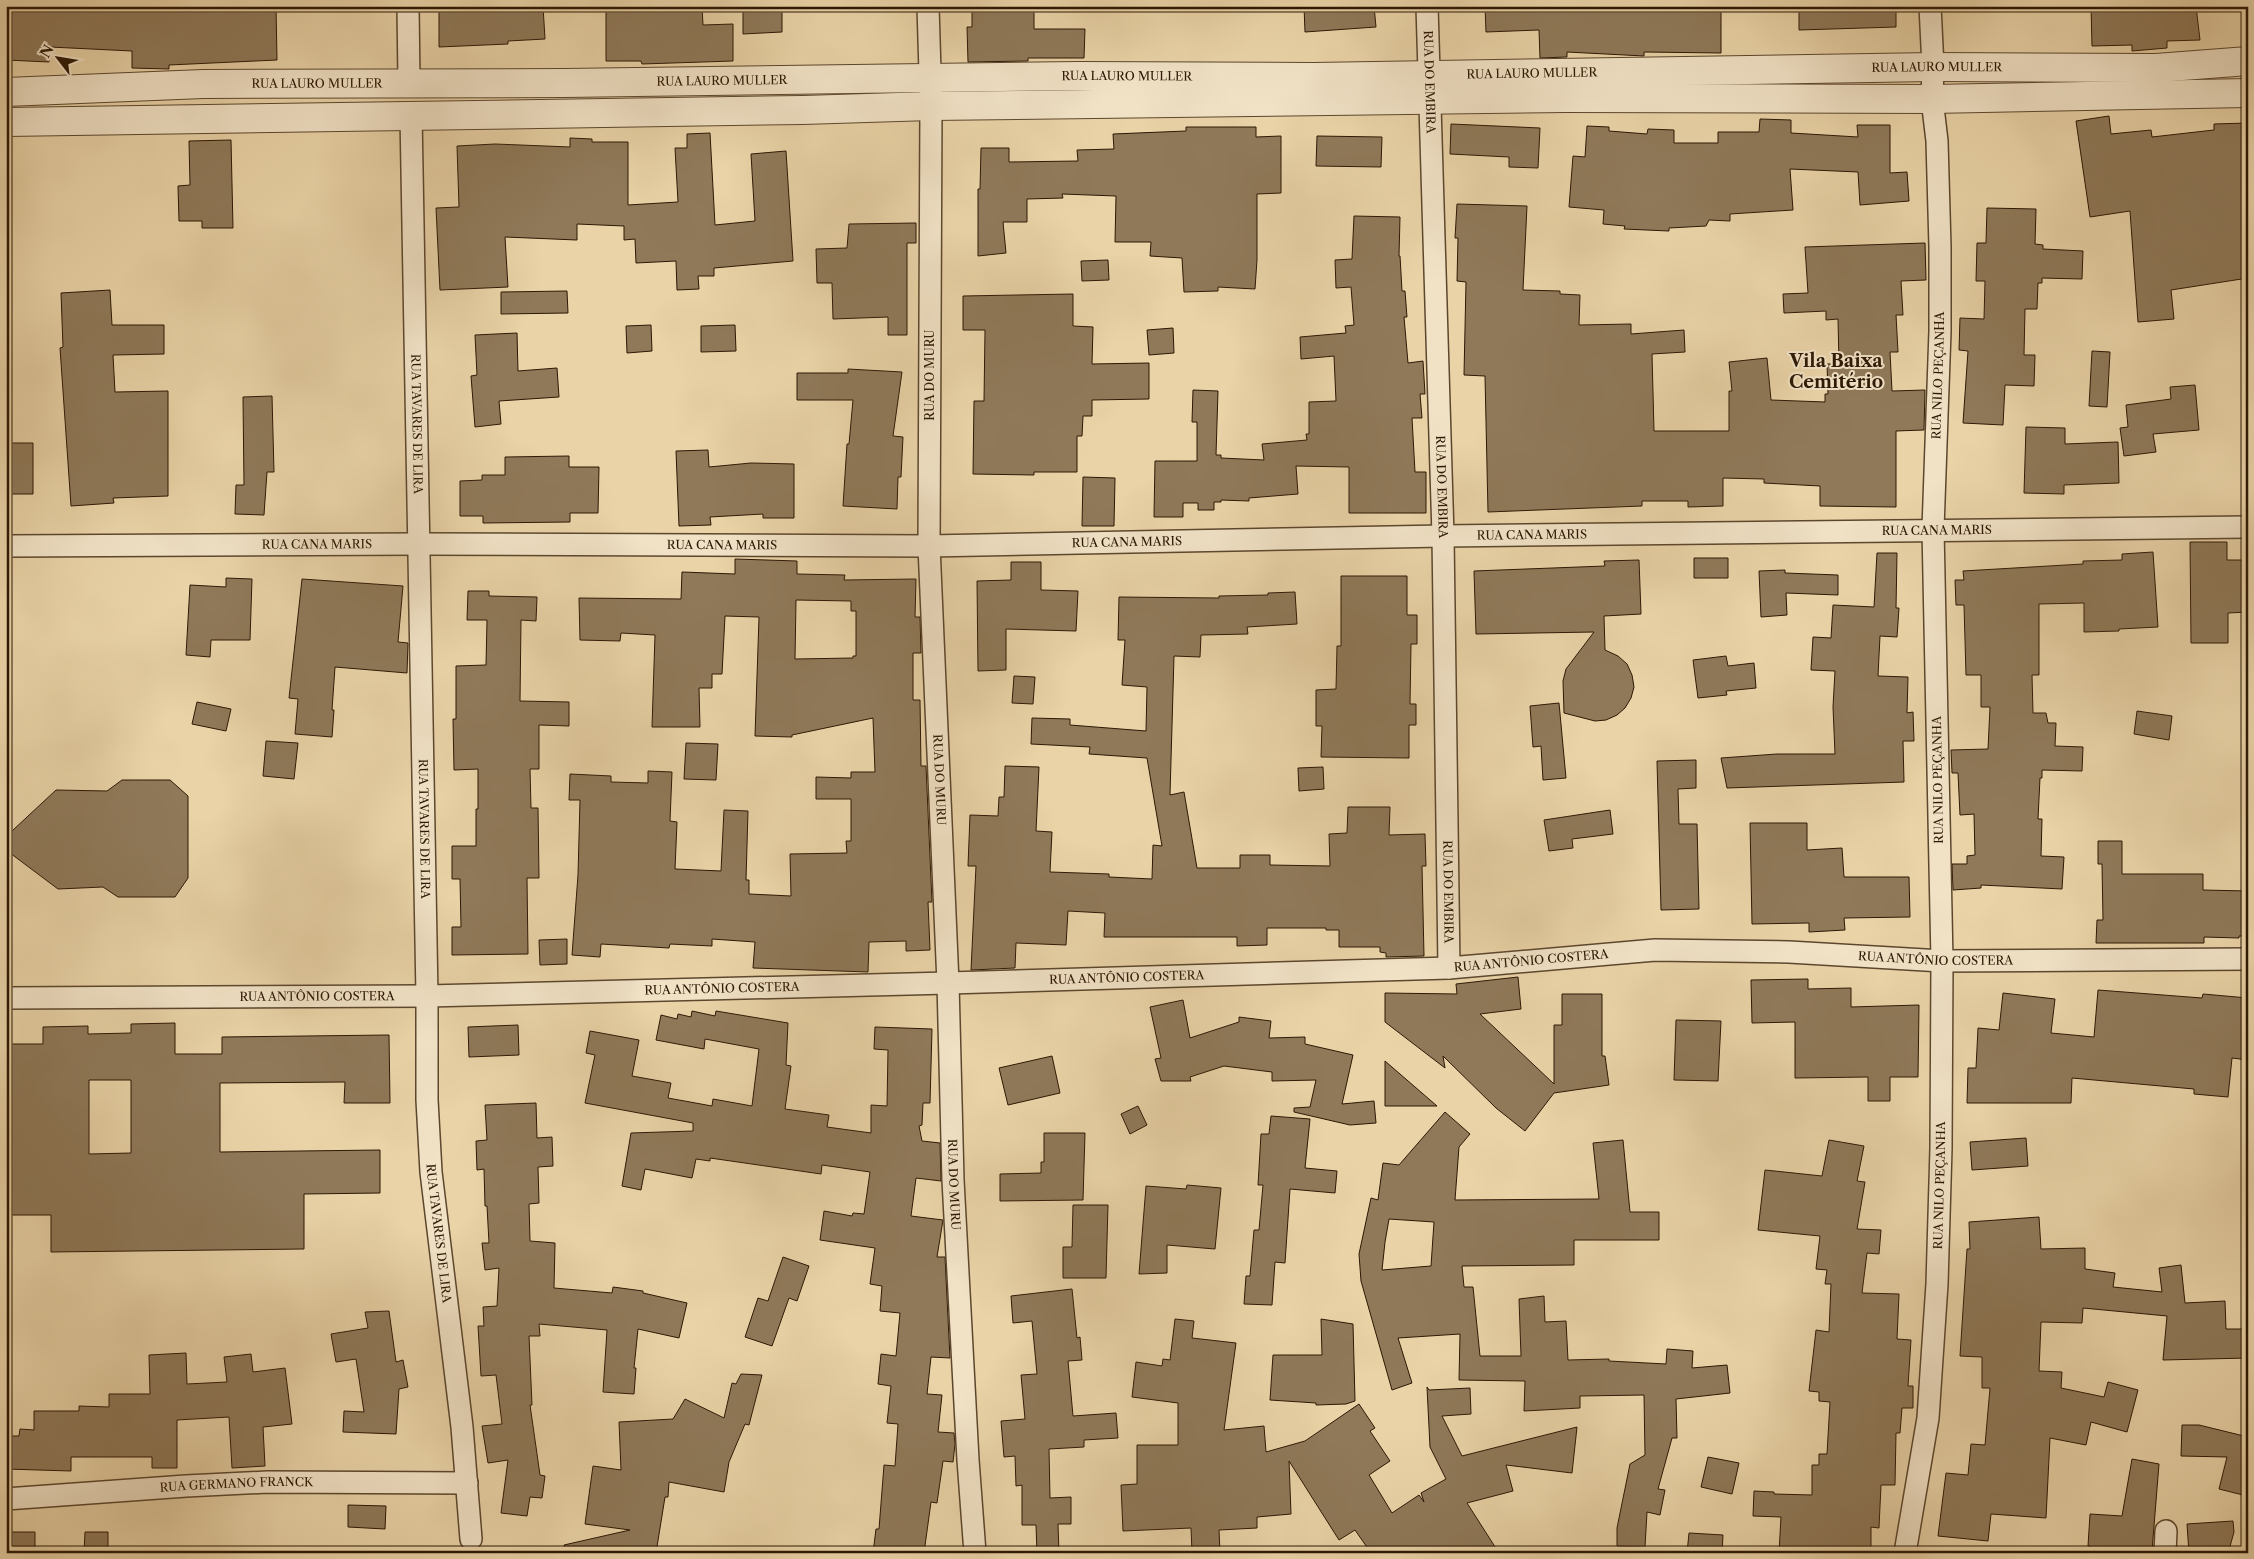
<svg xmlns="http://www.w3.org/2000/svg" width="2254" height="1559" viewBox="0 0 2254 1559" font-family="'Libre Caslon Text',serif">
	<rect width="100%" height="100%" fill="#e9d3a7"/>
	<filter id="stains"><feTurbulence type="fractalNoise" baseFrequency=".004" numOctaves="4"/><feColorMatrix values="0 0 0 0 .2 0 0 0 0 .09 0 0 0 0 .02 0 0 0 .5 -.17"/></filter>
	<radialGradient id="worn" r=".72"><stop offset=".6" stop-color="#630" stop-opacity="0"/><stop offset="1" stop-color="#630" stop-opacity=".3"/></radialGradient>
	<path fill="#8f7959" stroke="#2d1805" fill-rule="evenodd" d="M6,6H276L277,60L169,65V69L132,68V51L50,47L49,62L6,60Z
		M439,6H543L545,39L508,41V44L439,47Z
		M606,6H702L703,25L733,24V61L642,64L641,61H606Z
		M743,6H782V32L743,34Z
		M972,6H1034V29H1085L1084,58H1028V61L968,62L967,27H972Z
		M1304,6H1374L1376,27L1305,32Z
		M1485,6H1721V53L1644,52V56L1567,52V57L1540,58L1539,30L1486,32Z
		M1799,6H1896V27L1799,30Z
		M2091,6H2196L2200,40L2167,41V48L2132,51V45L2092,46Z
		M2109,116L2111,134L2151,130L2152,137L2214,130V124L2248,123V278L2171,290L2174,319L2138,322L2130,211L2090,217L2076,121Z
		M1760,119L1791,120V133L1858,137L1857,125H1890V173L1907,172L1909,201L1860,205L1858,172L1790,169L1793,210L1730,214V221L1709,220L1706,226L1669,228V231L1624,229L1625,226L1603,224L1604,210L1569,207L1573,156L1585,157L1587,126L1609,127V131L1647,134L1648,129L1674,130V143H1718V132H1759Z
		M1451,124L1540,128L1538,168L1509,167V157L1450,154Z
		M1186,127H1256V137L1281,136V193L1257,194V260L1255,289L1218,287V291L1184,292L1182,258L1150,256L1151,242H1115L1116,196L1062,194L1063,198L1027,199V222H1003L1006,253L978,256V189H980L981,148H1009V162L1078,161L1077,150L1114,149L1113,134L1186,131Z
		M710,133L715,225L755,221L751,154L786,151L793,261L714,268V276H698L699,289L677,290L676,261L636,263L635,239L624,240V226L577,224V240L505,237L508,287L440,290L436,208L459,207L457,146L495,144L570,147V138L592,139V142H628V205L678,202L675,148H687V134Z
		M1317,136L1382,137L1381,167L1316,166Z
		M231,140L233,228H202V221H179L178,186L190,185L189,141Z
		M1457,204L1527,206L1523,290L1560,291V294L1580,295L1579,325L1631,324V334L1684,330L1685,352L1652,354L1654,431H1729V391H1732L1729,362L1767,358L1771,400L1825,402V394H1828L1827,364H1839L1838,319L1826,320V311L1784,313L1783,294L1808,293L1805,247L1925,243L1926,280L1901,281L1903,315H1896L1898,352H1890L1892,391L1925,390L1924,430L1896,431V507L1820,506V486L1764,483V479L1723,478V506L1688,507V501H1642V506L1488,512L1485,376L1464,375L1466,282L1457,281L1458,238H1455Z
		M1987,208L2036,209L2035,244L2043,245V249L2083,251L2082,279L2042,278V283H2038L2037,309H2025L2024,355H2035L2034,386L2005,385L2003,425L1963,423L1968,351L1959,350L1960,318L1984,319L1985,281H1976L1977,243H1986Z
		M1354,216L1400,217L1399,256H1400L1402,291H1405L1407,317H1404L1408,363L1423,361L1425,394H1420L1422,418H1412L1415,472H1426V513H1349V467L1296,466L1298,494L1249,498V501L1221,500V502H1214V510H1198V503H1183V517H1154L1155,461H1197V422H1192L1193,390L1218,391L1216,455H1221V458L1264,460L1262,444L1307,440L1306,434H1309V402L1336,401L1334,356L1301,359L1300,337L1346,333L1345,326L1354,325L1351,287L1336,288L1335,260L1352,259Z
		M916,223V243H907V335H888V317L833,319L832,283H817L816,249L847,248L849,224Z
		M1108,260L1109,280L1082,281L1081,261Z
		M110,290L112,325H164V354L113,355L115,392L168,391V496L113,498L114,503L71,506L60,348L63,347L61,293Z
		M567,291L568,313L501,314V292Z
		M1073,294V326L1093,327L1092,364L1149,363V399L1092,400V416H1083L1082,436H1077V472H1034V475L973,474L974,401H984L985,330H963V296Z
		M651,325L652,351L627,353L626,326Z
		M735,325L736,351L701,352V326Z
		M1173,328L1174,353L1149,355L1147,330Z
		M517,333L518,371L557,368L559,397L499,401L501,424L475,427L471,376L477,375L475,335Z
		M2092,351L2110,352L2107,407L2089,406Z
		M848,369L902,372L893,436L903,437L901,477H898L897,509L843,506L847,444H849L853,400H797V373H848Z
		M2195,385L2199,430L2153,434L2156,452L2124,456L2120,428L2128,427L2126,405L2171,399L2170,387Z
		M272,396L274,472H267L264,515L235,514L236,485H244L243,397Z
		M2026,427L2065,428V444L2118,442L2119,483L2064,485V494L2024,493Z
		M6,443H33V494H6Z
		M708,450L709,467L751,463L794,464V518H763V514L710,517L711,525L679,526L676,451Z
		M569,456V467H599L598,513H570V522L483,523V516H460V481L482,480V475H505V457Z
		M1083,477L1115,478L1114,526H1082Z
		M2190,542H2227V560H2246L2248,612L2228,613V643H2191Z
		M2153,552L2158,627L2119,629V631L2084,632V603L2039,604V675H2032L2033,713H2046L2048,723H2056L2055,746L2083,747L2082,771L2042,770V778H2040L2038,819H2042L2041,856L2064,857L2062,889L1981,885V888L1953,890L1952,864H1967V856L1975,855L1974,814L1960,815L1958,773H1952L1951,750L1988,749L1990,707H1981V675H1966L1964,605H1956L1955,580H1964L1963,571L2083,564V561L2122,560V554Z
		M1877,553H1897L1896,608H1899L1897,637L1880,636L1878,676L1908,677L1907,713L1913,712L1914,741H1903L1904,782L1727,788L1721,758L1777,754H1835L1833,707L1835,671L1811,670L1813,637L1831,638L1833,605L1874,607Z
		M1694,558H1728V578H1694Z
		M735,559L797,561V574L845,575L844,580L916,579L915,617H920L921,653H913V700H920L921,766H926L932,902H928L930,950L906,951V941L869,942L868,972L753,968L755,942L712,939V946L670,944L669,948L601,944L600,957L572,955L578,875L580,800H569L570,774L611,776V782L648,783V771L672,772L670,821L677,822L675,869L721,871L724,810L748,811L746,880H749V894L791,896L790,854L847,853L846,841H851V799H816V777L851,778V772H875L873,718L792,735V737L755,736L759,617L725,616L722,674H712V688H699L700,727H652L655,635L621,633L620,641L580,640L579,598L681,599L682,572L735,574ZM796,600L851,601V611H856V656H853V658L795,659Z
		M1639,560L1641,614L1604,616L1605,650L1618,656L1627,664L1632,675L1634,687L1631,698L1625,708L1617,715L1606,720L1595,721L1564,713L1563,681L1566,669L1594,632L1476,634L1474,571L1605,566L1604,561Z
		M1011,562H1041V590L1078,591L1076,631L1006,629V670L978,671L977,581L1011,580Z
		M1785,570V573L1838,575V595L1786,593L1787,615L1761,617L1759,571Z
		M1341,576H1407V615H1417V644H1411L1410,704H1416V725H1409V758L1321,757L1322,726H1316V690L1336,689L1337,646H1341Z
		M226,578L252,579L250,640H211L210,657L186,655L190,585L226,587Z
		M302,579L403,586L398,642L408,643L407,673L335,667L332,710H334L332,737L295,734L298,699L289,698Z
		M468,591H489V596L537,597L536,621L521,620L520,701L569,702V726L539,725V769H530L531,808H538L539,878H527L528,954L452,955V927H461L460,879H452V846H476V809H478V769L454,770L453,719H456V666L486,665L487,620H467Z
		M1295,592L1297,624L1247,627L1248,634L1201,635L1200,657L1174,656L1170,795L1184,792L1197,868H1240V855H1270V865L1330,866L1329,834L1347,833L1348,807H1390L1389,835L1425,834L1426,866H1422L1424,956L1386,957V953L1380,952V947H1339V930H1326V928H1267V945L1237,946V937H1104L1105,913L1068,911L1066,945L1016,943L1015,968L971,970L976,866H968L970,815L998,816L999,797H1004L1005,766L1039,767L1036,831L1052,832L1050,872L1109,874V877L1152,879L1153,845L1162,846L1147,758L1089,754L1090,747L1031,744L1032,718L1070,719V725L1146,731L1147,687L1122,685L1125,640H1118L1119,597L1219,598V596L1268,595V593Z
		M1726,656L1728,666L1754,663L1756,688L1726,691L1727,695L1698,698L1693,660Z
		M1014,676L1035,677L1033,704L1012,703Z
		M197,702L231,709L226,731L192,724Z
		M1559,703L1566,778L1543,780L1541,746L1533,747L1530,706Z
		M2137,711L2172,716L2169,740L2134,734Z
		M266,741L298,743L294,779L263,776Z
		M686,743L718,744L716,780L684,779Z
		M1696,760V788L1678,789L1679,824H1697L1699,909L1661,910L1657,761Z
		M1323,767L1324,789L1299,791L1298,768Z
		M122,780H170L188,796V878L175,897H118L103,887L58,889L6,850V832L12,831L56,790L107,791Z
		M1610,810L1613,834L1572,839L1573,848L1549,851L1544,820Z
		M1750,823H1807V850L1842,848L1844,877H1909L1910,917L1844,918L1845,930L1809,932V923L1752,924Z
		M2098,841H2122V874H2203V890L2248,891V936H2239V938L2204,937V943H2096L2097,920H2103L2102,864H2098Z
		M567,939V964L540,965L539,940Z
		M1518,977L1521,1009L1480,1014L1554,1084V1025H1562V994H1602V1056H1605L1609,1085L1554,1093L1525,1131L1496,1108L1443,1056L1445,1068L1385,1022V993L1457,994L1456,984Z
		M1808,979V989L1851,988V1007L1919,1005L1918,1077H1890V1101H1868V1077L1795,1078V1022L1752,1023L1751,980Z
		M2098,990L2202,998L2203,994L2248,998V1060L2232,1058L2228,1097L2194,1094V1089L2072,1078L2071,1103H1967L1968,1068H1976L1978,1028L1999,1030L2003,993L2055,999L2051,1033L2094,1037Z
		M1183,1000L1190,1038L1239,1022V1017L1271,1021L1269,1038L1305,1037V1044L1353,1055L1342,1104L1374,1101L1376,1123L1350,1125L1294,1112V1108L1310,1107L1316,1080L1272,1081V1072L1224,1066L1190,1077L1191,1081H1161L1155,1059L1161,1058L1150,1007Z
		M692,1011L715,1016L716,1011L788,1023L786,1065L791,1066L785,1109L829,1115L827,1127L871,1133V1105L887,1106L888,1050L874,1049L875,1027L932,1029L930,1103H923L922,1125L919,1126L922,1141L940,1143L941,1181L916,1178L911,1216L943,1220L937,1257H945L950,1358L931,1357L927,1394L942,1395L938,1432L954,1433L955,1444L953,1462L943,1461L937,1503L931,1502L924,1553H873L876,1529H879L884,1465L895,1466L898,1424L887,1423L891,1386L878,1384L881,1354L896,1356L900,1313L880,1311L882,1286L870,1284L875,1248L820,1240L824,1211L852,1216L853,1213L864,1214L870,1172L822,1165L821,1174L710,1158V1161L696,1159L692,1178L645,1169L641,1190L622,1186L631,1133L693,1131V1123L585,1103L595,1055L586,1053L590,1031L639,1040L632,1076L671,1083L668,1098L712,1106L713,1099L752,1106L759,1049L705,1039L704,1049L656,1040L661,1015L677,1019L678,1014L691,1017Z
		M1676,1020L1721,1021L1718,1081L1674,1080Z
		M175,1023V1054H222V1037L389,1035L390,1103H344L345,1082L220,1083V1152L380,1150V1193L304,1194V1249L51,1252V1215H8L6,1044H43V1027L88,1026V1034L131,1033V1024ZM89,1080H131V1153L89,1154Z
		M518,1025L519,1055L469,1057L468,1027Z
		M1052,1056L1060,1093L1008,1105L999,1068Z
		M1385,1061L1437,1106H1385Z
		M536,1103L537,1138L552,1137L553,1166L538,1167L539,1203L529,1204L530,1241L555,1243L554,1288L612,1293L613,1287L643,1291V1293L687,1303L679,1338L638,1329L634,1368H636L634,1394L603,1392L607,1330L539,1324L540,1336H529L532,1405H530L540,1475L545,1476L542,1498L530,1497L527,1516L501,1513L508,1460L488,1463L482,1426L502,1424L496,1375L481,1376L478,1326H484L483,1307L497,1306L499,1268L485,1270L482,1243H489L487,1206H485L484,1169L477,1170L476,1141L487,1140L485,1105Z
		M1138,1106L1147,1125L1130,1134L1121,1114Z
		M1445,1112L1470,1134L1459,1147L1455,1200L1599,1199L1593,1143L1623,1140L1630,1212H1659V1240H1574V1265L1462,1266L1464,1287H1473L1480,1356H1521L1519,1299L1544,1296L1545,1322L1566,1321L1568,1360L1609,1359V1361L1666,1364L1667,1349L1693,1351L1692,1368L1727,1365L1730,1393L1676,1399L1677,1438H1672L1658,1489L1665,1490L1660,1515L1647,1512L1645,1547L1617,1546V1528L1630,1464L1645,1455L1644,1395L1580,1396V1408L1524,1411L1525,1381L1459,1380L1460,1334L1398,1338L1412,1383L1392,1390L1361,1281L1359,1254L1371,1198L1378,1200L1383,1163L1399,1165ZM1389,1219L1434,1222L1431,1266L1382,1270L1385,1242Z
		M1271,1116L1310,1119L1305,1168L1337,1171L1335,1193L1290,1189L1285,1263L1275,1262L1272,1305L1244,1304L1246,1276H1250L1254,1230H1259L1263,1185H1258L1261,1134H1269Z
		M1044,1133H1085L1083,1200L1000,1201V1174L1041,1173V1162H1044Z
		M2026,1138L2028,1166L1972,1170L1970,1142Z
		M1829,1140L1864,1146L1857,1181L1865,1182L1857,1229L1881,1230L1879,1254L1867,1253L1862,1293L1899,1294L1897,1339L1911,1340L1908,1386H1913V1408H1902L1900,1433H1896L1895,1485H1881L1879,1528L1871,1527V1553H1779L1781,1517L1753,1516L1754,1491L1774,1492V1494L1812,1495V1465H1819V1454H1827L1830,1402L1819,1401V1392L1809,1391L1816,1330L1829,1332L1831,1284H1825L1827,1270L1816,1269L1820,1236L1758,1230L1765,1170L1822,1176Z
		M1187,1185L1221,1188L1215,1249L1167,1245V1273L1139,1274L1146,1186L1186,1189Z
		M1073,1205H1108L1106,1278H1063V1247H1072Z
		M2039,1217L2041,1249L2085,1248V1269L2115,1273L2113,1287L2162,1292L2159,1268L2181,1265L2185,1303L2225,1301L2226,1329H2248V1358L2163,1360L2167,1316L2083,1308L2082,1323L2041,1322L2039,1371L2062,1372L2061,1388L2104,1397L2108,1382L2138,1390L2127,1432L2091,1422L2086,1445L2050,1438L2046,1518L1991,1514L1988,1541L1938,1536L1946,1473L1968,1475L1971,1444L1985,1445L1990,1388H1982V1357L1960,1356L1967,1249H1970L1969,1222Z
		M783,1257L809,1266L797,1301L789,1298L772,1346L745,1337L758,1298L768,1301Z
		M1072,1289L1077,1338L1080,1337L1082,1360L1068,1361L1073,1416L1116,1413L1118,1438L1084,1440V1447L1049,1449L1050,1498L1071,1497V1524H1058L1059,1553H1037L1036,1525H1022V1485L1016,1486L1015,1456L1004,1457L1001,1421L1025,1419L1021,1375L1037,1374L1032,1321L1013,1323L1011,1296Z
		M389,1311L396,1362L403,1360L408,1387L399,1389L396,1434L343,1432L344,1411L364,1412L356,1359L336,1362L331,1334L368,1328L365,1312Z
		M1175,1319L1194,1321L1192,1338L1236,1343L1224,1430L1264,1426L1266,1452L1305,1441L1359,1404L1375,1428L1370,1431L1390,1461L1369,1475L1392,1513L1419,1495L1424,1502L1421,1493L1446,1479L1430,1447L1427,1387L1429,1390L1470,1388L1471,1414L1442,1416L1462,1456L1577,1427L1572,1473L1506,1465L1513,1491L1467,1503L1499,1553H1371L1355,1530L1339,1540L1289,1461L1291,1514L1257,1517V1528L1219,1530L1220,1553H1192L1191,1528L1123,1531L1121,1485L1137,1484V1445H1178V1403L1132,1397L1136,1362L1162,1366L1163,1359L1170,1360Z
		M1321,1319L1353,1324L1355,1401L1346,1404L1316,1405V1403L1270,1400L1273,1355H1322Z
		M186,1353L187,1384L227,1382L224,1357L251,1354L253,1372L285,1368L292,1424L263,1427L265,1466L232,1468L229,1417L177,1420V1468H152V1457H71V1471L6,1469V1436H19L20,1429L34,1430V1411H79V1406L109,1407V1394H150L149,1355Z
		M741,1374L762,1375L749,1425L745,1424L729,1462L724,1492L669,1482L668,1497H665L656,1553H565L564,1545L630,1530L585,1524L593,1466L621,1470L619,1422L673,1419L685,1399L724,1418L732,1383L736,1384Z
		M2182,1425H2199L2248,1437V1475L2243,1495L2219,1489L2227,1457L2181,1456Z
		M1708,1457L1739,1463L1732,1494L1701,1487Z
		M2132,1459L2159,1464L2152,1551L2140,1550L2139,1553H2090V1546H2088L2090,1514L2122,1516Z
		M348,1505L386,1506L385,1529L348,1527Z
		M2233,1521L2234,1532L2229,1550L2189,1553L2187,1524Z
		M6,1532H35V1553H6Z
		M85,1532H108V1553H84Z
		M1689,1533L1723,1535L1722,1553H1687Z"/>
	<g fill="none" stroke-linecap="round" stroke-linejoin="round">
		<defs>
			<g id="minor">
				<path d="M408,6L409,82"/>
				<path id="s1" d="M928,6L931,106L929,546L948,983L953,1180L968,1460L975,1553"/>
				<path id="s2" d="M1427,6L1443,536L1449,968"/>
				<path id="s3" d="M411,115L427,996V1100L431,1172L462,1427L471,1539"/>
				<path id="s4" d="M6,546L420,544L929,546L1443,536L2248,527"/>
				<path id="s5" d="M6,998L427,996L948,983L1449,968L1655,950L1789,952L1942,961L2248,959"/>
				<path id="s6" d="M6,1499L186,1486L268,1482L467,1483"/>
				<path id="s7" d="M1905,1553L1928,1418L1937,1284L1941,1148L1942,961L1933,529L1940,331V247L1937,141L1932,99L1933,67L1930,6"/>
				<path d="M2165,1553L2166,1531"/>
			</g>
			<g id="tertiary">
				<path id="s8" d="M6,92L203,84L564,83L1079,76L1313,77L1933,67L2156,68L2248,61"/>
				<path d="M6,122L803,110L931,106L1565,98L1932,99L2248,93"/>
			</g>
		</defs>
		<use href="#minor" stroke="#5c472e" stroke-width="24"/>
		<use href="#tertiary" stroke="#5c472e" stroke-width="30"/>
		<use href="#minor" stroke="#f1e2c6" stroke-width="21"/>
		<use href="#tertiary" stroke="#f1e2c6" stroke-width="28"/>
	</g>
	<g text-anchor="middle" stroke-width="4" stroke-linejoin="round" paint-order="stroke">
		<g font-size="12" fill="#2d1805" stroke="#f1e2c6">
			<text dy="4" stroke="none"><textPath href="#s8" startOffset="1931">RUA LAURO MULLER</textPath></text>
			<text dy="4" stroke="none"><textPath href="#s8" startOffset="1526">RUA LAURO MULLER</textPath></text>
			<text dy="4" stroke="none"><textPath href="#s8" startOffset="1121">RUA LAURO MULLER</textPath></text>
			<text dy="4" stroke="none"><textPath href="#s8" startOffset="716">RUA LAURO MULLER</textPath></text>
			<text dy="4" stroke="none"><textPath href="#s2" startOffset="76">RUA DO EMBIRA</textPath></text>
			<text dy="4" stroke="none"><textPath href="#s8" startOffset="311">RUA LAURO MULLER</textPath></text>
			<text transform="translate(930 375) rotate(-90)" y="4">RUA DO MURU</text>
			<text dy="4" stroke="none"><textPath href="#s7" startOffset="1180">RUA NILO PEÇANHA</textPath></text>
			<text dy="4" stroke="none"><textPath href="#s3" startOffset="309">RUA TAVARES DE LIRA</textPath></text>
			<text dy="4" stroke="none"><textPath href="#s2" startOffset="481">RUA DO EMBIRA</textPath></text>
			<text dy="4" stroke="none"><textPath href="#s4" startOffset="1931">RUA CANA MARIS</textPath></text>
			<text dy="4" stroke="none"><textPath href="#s4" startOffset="1526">RUA CANA MARIS</textPath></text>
			<text dy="4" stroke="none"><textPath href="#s4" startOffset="1121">RUA CANA MARIS</textPath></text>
			<text dy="4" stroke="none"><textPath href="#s4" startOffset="311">RUA CANA MARIS</textPath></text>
			<text dy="4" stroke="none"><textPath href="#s4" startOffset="716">RUA CANA MARIS</textPath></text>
			<text dy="4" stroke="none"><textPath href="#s1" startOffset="774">RUA DO MURU</textPath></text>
			<text transform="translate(1938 780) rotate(-91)" y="4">RUA NILO PEÇANHA</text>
			<text dy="4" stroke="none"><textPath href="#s3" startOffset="714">RUA TAVARES DE LIRA</textPath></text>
			<text dy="4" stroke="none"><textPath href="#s2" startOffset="886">RUA DO EMBIRA</textPath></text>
			<text dy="4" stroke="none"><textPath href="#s5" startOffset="1931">RUA ANTÔNIO COSTERA</textPath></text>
			<text dy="4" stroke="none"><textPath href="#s5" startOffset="1526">RUA ANTÔNIO COSTERA</textPath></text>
			<text dy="4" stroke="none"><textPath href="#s5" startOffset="1121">RUA ANTÔNIO COSTERA</textPath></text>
			<text dy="4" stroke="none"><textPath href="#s5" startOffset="716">RUA ANTÔNIO COSTERA</textPath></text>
			<text dy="4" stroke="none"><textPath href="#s5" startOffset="311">RUA ANTÔNIO COSTERA</textPath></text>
			<text dy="4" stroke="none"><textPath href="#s1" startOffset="1179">RUA DO MURU</textPath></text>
			<text dy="4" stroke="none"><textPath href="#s7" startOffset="370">RUA NILO PEÇANHA</textPath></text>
			<text dy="4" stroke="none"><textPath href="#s3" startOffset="1119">RUA TAVARES DE LIRA</textPath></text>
			<text dy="4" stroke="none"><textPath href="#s6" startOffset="231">RUA GERMANO FRANCK</textPath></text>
		</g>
		<g font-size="18" font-weight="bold" fill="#2d1805" stroke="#f1e2c6">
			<text x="1836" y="367">Vila Baixa<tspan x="1836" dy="21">Cemitério</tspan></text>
		</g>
	</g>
	<rect width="2254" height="1559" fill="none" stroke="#e9d3a7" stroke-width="25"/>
	<rect x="8" y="8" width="2239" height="1544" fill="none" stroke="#2d1805" stroke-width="2.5"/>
	<rect x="12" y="12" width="2229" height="1534" fill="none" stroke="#2d1805"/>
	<g transform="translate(58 58) rotate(301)" stroke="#f1e2c6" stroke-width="4" paint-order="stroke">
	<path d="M0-4L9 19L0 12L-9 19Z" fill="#2d1805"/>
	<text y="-8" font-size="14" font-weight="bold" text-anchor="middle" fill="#2d1805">N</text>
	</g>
	<rect width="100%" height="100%" filter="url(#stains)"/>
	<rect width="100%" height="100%" fill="url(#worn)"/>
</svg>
